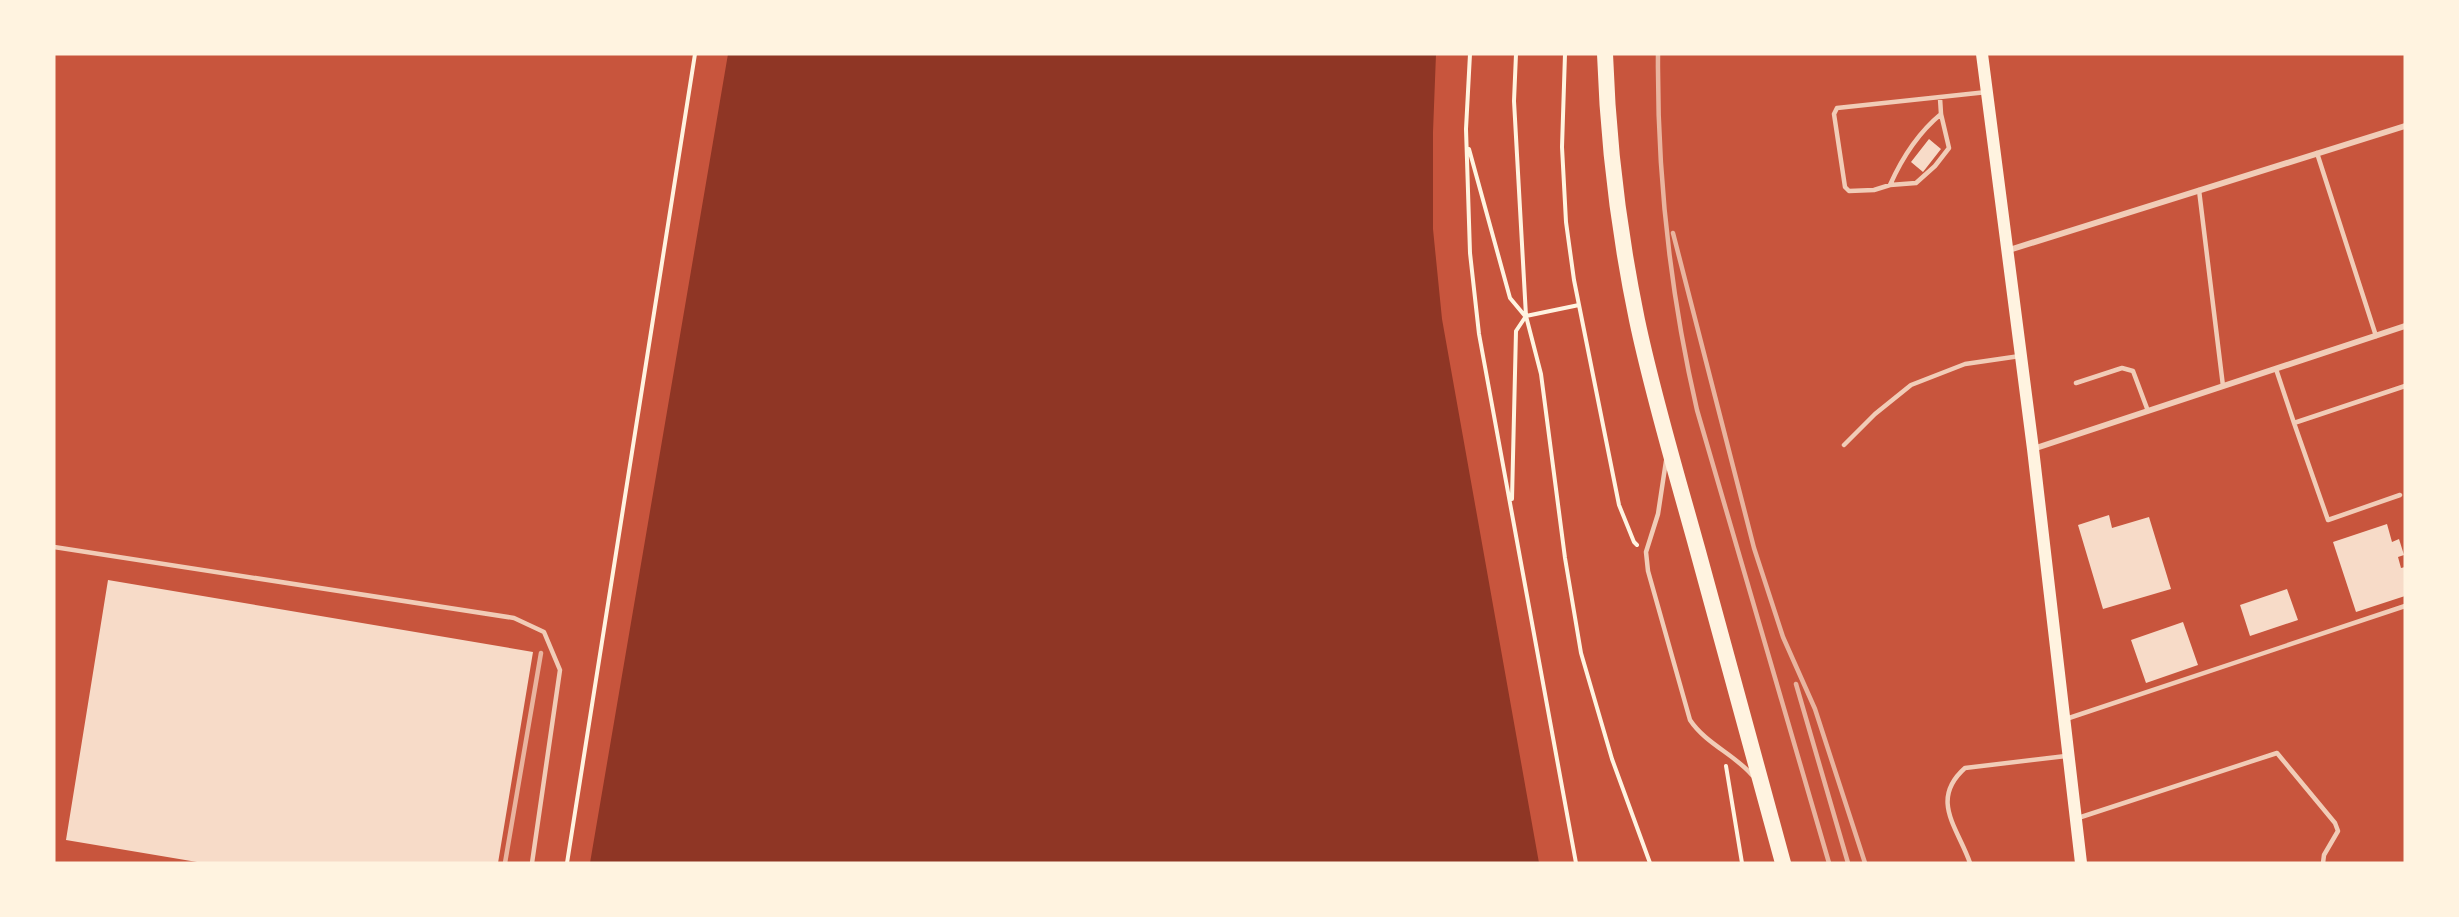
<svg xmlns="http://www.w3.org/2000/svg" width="2459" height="917" viewBox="0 0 2459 917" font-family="'Open Sans',sans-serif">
	<rect width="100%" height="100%" fill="#c8553d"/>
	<path fill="#8f3625" d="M728,54H1436L1433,132V229L1442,319L1539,863H590Z"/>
	<path fill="#f7dbc8" d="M1929,139L1941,149L1923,172L1911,162Z
		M2109,515L2112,528L2149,517L2171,589L2103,609L2078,525Z
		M2387,524L2392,542L2399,539L2404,555L2398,557L2401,568L2405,567V596L2356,612L2333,542Z
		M108,580L533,652L498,863H203L66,840Z
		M2287,589L2298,620L2250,636L2240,605Z
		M2183,622L2198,665L2146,683L2131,640Z"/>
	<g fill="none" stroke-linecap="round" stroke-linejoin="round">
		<path stroke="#fff3e0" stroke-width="4" d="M1470,54L1466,129L1470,253L1479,334L1576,863
			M1516,54L1514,101L1526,316L1541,374L1565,558L1581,653L1612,759L1650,863
			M1565,54L1562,147L1566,222L1574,280L1619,505L1634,542L1637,545
			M1469,149L1510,298L1525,316
			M1512,499L1516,331L1526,316L1579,305
			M1726,766L1742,863
			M567,863L695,54"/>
		<path stroke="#f1ccb7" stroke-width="4.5" d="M1940,98L1941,114L1949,148L1935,166L1916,183L1890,185L1874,190L1849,191L1845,187L1834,114L1837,108L1987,92
			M2317,153L2376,336
			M1890,185C1902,158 1918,133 1941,114
			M2199,190L2223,386
			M2276,369L2294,423
			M2076,383L2122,368L2133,371L2148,411
			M1844,445L1875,414L1911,385L1965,364L2020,356
			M1666,461L1658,514L1646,552L1648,571L1690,720C1706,744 1734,754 1752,775
			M2400,495L2328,520L2294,423L2405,386
			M54,547L514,618L544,632L560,670L532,863
			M2066,719L2405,606
			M2078,818L2277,753L2335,823L2338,831L2324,855L2323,863
			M1970,863C1958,828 1929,800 1965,768L2066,756"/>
		<path stroke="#f1ccb7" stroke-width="6" d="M2006,251L2405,126
			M2033,449L2405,326"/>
		<path stroke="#fff3e0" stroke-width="12" d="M1982,54L2033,449L2081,863"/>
		<path stroke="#fff3e0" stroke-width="16" d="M1605,54C1608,143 1619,233 1637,320C1653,396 1676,472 1697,548C1726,653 1755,758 1783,863"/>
		<path stroke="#e9b49f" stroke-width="4.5" d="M1658,54C1657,174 1670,293 1697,410L1829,863
			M1673,233L1754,548L1783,637L1815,709L1865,863
			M1796,684L1848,863
			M505,863L541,653"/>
	</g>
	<rect width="2459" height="917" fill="none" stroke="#fff3e0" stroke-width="111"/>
</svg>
